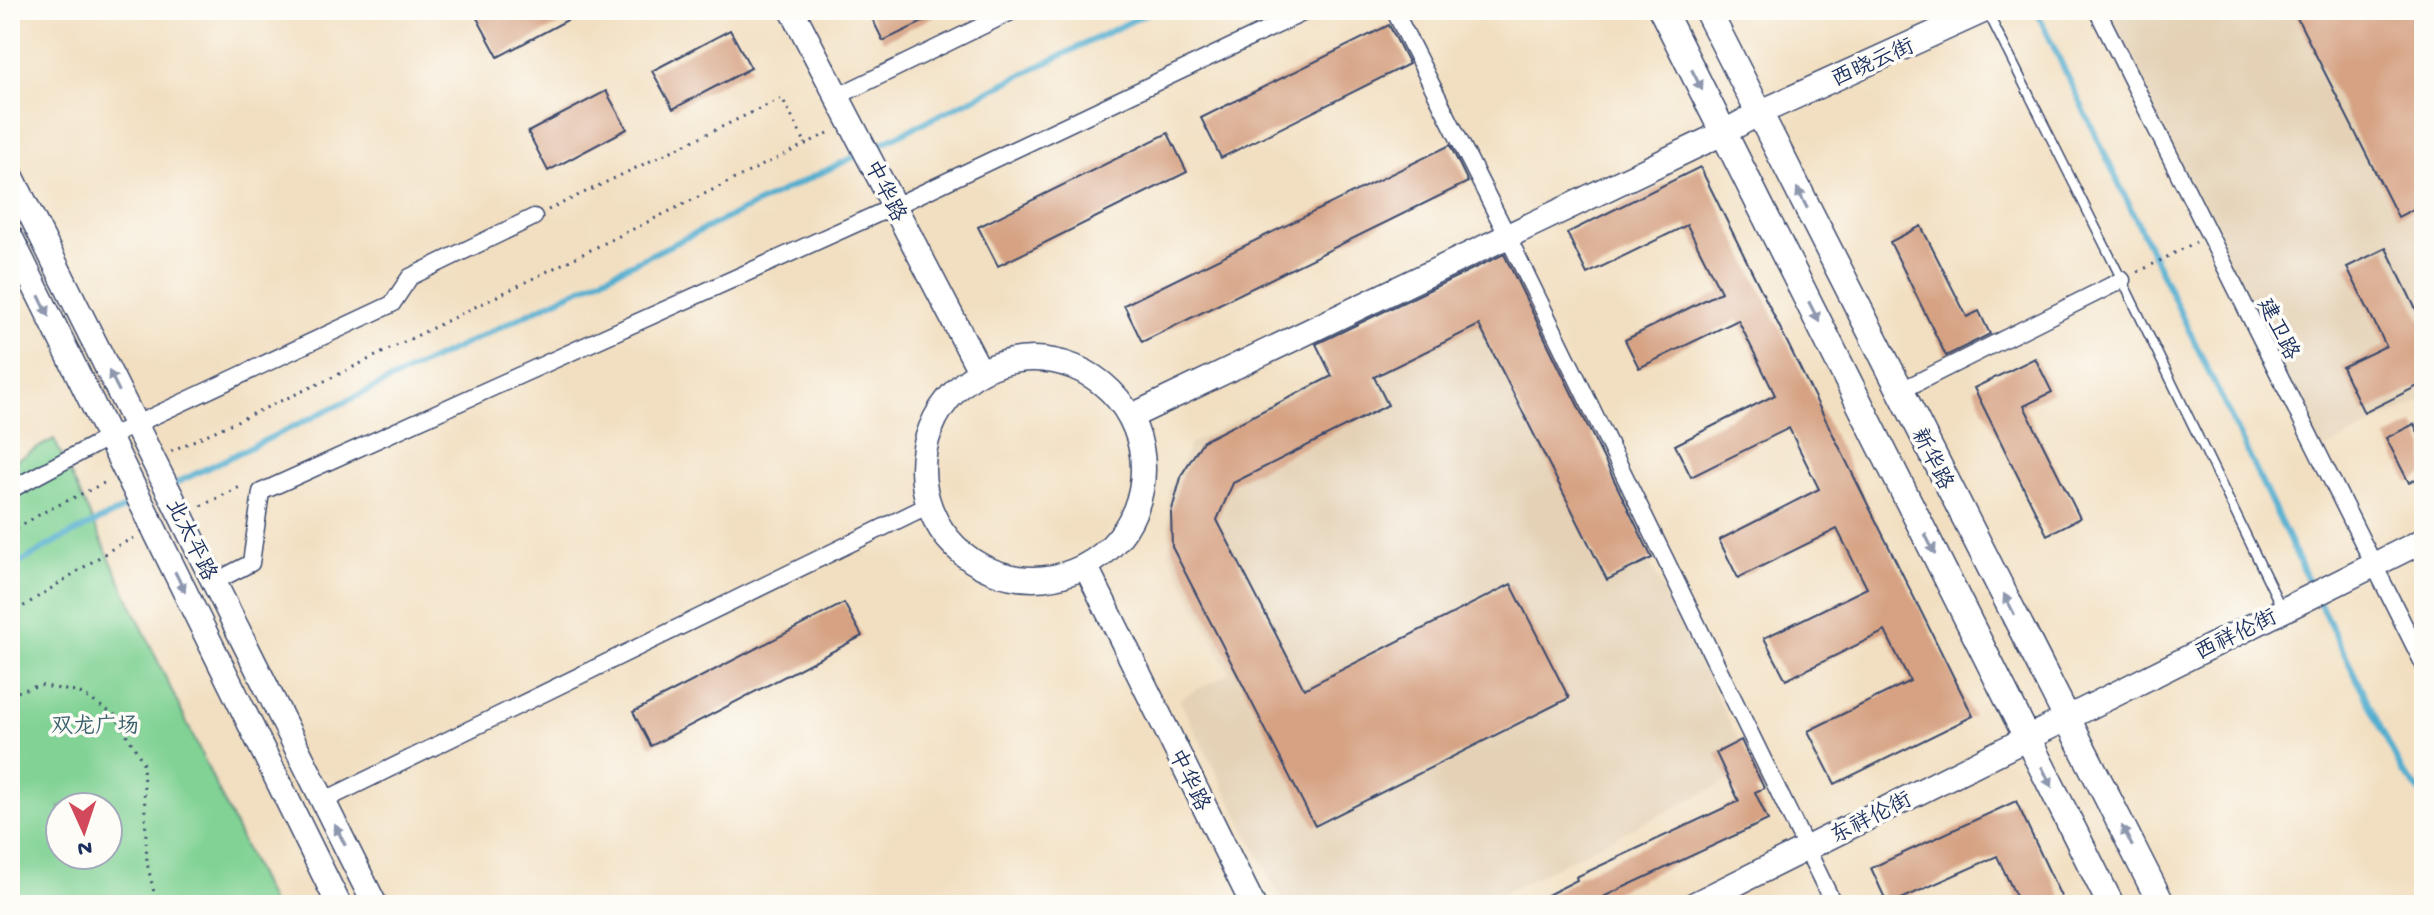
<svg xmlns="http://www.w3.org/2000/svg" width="2434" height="915" viewBox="0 0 2434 915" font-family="'Gochi Hand','LXGW WenKai TC',sans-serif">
	<rect width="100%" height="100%" fill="#fdfcf7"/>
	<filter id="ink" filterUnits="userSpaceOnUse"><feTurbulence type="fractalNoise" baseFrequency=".0125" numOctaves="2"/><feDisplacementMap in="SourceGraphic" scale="16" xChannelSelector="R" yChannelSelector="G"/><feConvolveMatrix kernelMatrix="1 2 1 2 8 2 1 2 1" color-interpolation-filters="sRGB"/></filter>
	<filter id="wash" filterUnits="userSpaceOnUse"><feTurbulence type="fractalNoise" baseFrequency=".006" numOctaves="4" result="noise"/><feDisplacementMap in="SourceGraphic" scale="32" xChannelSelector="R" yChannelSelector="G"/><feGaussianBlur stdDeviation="1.8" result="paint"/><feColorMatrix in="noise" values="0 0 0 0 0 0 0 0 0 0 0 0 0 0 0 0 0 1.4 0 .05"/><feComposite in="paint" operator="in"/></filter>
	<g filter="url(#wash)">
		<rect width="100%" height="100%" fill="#f2dfc1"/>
		<path fill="#e4d1b6" d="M2099,10H2424V399L2321,451Z
			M1508,283L1753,768L1480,905H1284L1179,699L1230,673L1169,553L1168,492L1190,444Z"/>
		<path fill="#81d294" stroke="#4e8079" stroke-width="2" fill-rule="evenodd" d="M54,439L272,905H10V463ZM60,807H108V855H60Z"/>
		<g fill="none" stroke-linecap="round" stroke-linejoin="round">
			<path stroke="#51adcf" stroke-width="6" d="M2036,10L2313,590
				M870,149L1154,10
				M170,486L860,154
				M10,569L51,544L135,503
				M2318,600L2403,773L2424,796"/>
		</g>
		<g id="blocks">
			<path fill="#d6a283" d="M493,10H586L498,57L477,18Z
				M868,10H948L883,41Z
				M2293,10H2424V204L2398,217Z
				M1389,25L1409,64L1221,158L1201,118Z
				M730,30L751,68L673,109L652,71Z
				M606,91L627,129L548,171L528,132Z
				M1168,133L1187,172L998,266L978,227Z
				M1450,145L1468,182L1142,342L1124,305Z
				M1700,167L1973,716L1835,784L1808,731L1910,681L1885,631L1786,680L1764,638L1867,588L1837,529L1738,578L1719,540L1819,489L1789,428L1691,477L1675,445L1775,395L1738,320L1639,368L1625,340L1721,292L1687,225L1587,274L1567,233Z
				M1921,226L1967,317L1979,311L1990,334L1946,356L1890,242Z
				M2386,248L2424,326V383L2364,413L2342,367L2386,346L2347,267Z
				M1504,254L1652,558L1607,580L1479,325L1374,377L1388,405L1233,483L1217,520L1304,689L1511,584L1569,698L1315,826L1172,547L1171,513L1182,474L1203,441L1332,376L1316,344Z
				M2035,358L2052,392L2024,406L2080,518L2047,535L1974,388Z
				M2414,424L2424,445V475L2409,483L2386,438Z
				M844,603L862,636L651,746L633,712Z
				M1741,740L1764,788L1755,792L1768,820L1586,905H1528L1577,880L1576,877L1739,801L1716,753Z
				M2016,801L2065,905H2020L1997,856L1888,905L1871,868Z"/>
		</g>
	</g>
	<g filter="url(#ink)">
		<use href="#blocks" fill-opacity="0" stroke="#3b496d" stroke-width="2"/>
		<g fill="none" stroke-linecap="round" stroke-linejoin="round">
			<defs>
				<path id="lane" d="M1987,11L2122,280L2282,609"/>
				<path id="street" d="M1394,10L1507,235L1834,905
					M2097,10L2424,665
					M838,96L1015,10
					M1900,391L2122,280
					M10,490L109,437L392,304L410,277L534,217
					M214,582L251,563L261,492L895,206L1309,10
					M323,801L929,505"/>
				<path id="secondary" d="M792,10L980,371
					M10,173L375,905
					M10,236L339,905
					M923 469a110 110 0 1 1 220 0a110 110 0 1 1-220 0Z
					M1132,416L1723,133L1759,113L1985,10
					M1086,567L1253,905
					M1693,905L2424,540"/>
				<path id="primary" d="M1662,10L2111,905
					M1707,10L2162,905"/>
			</defs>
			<use href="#lane" stroke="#3b496d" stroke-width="11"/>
			<use href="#street" stroke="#3b496d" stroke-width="19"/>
			<use href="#secondary" stroke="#3b496d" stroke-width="27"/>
			<use href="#primary" stroke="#3b496d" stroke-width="29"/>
			<path stroke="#3b496d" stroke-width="3" stroke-dasharray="2 6" stroke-linecap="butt" d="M548,210L782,98L806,144
				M2138,272L2196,242
				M171,451L329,379L830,132
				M201,506L244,485
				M10,532L44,512L106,482
				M10,615L115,547L136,537
				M10,694L40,685L80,693L115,715L143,762L147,863L157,905"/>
			<use href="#lane" stroke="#fff" stroke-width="8"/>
			<use href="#street" stroke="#fff" stroke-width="16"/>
			<use href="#secondary" stroke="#fff" stroke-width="24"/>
			<use href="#primary" stroke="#fff" stroke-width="26"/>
		</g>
		<defs><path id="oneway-solid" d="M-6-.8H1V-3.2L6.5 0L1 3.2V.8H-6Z" transform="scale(2)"/></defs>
		<g fill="#8d97ae">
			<use href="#oneway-solid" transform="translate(1697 80) rotate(63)"/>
			<use href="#oneway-solid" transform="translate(1802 198) rotate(-117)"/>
			<use href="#oneway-solid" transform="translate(44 306) rotate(64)"/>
			<use href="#oneway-solid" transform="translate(1814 312) rotate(63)"/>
			<use href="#oneway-solid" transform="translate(114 381) rotate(-117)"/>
			<use href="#oneway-solid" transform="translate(1930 544) rotate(63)"/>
			<use href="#oneway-solid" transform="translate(180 582) rotate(64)"/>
			<use href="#oneway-solid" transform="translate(2009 604) rotate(-117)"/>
			<use href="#oneway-solid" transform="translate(2047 777) rotate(63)"/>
			<use href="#oneway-solid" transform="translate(340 835) rotate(-117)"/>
			<use href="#oneway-solid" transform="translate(2127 836) rotate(-117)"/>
		</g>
	</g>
	<g text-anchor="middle" stroke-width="7" stroke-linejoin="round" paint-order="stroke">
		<g font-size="22" fill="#1b2f5e" stroke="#fdfcf7">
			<text transform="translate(1872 61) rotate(-24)" y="8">西晓云街</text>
			<text transform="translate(887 190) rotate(63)" y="8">中华路</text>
			<text transform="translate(2280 328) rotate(63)" y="8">建卫路</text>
			<text transform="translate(1934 458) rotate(63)" y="8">新华路</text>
			<text transform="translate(193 539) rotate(64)" y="8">北太平路</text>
			<text transform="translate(2235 633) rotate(-26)" y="8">西祥伦街</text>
			<text transform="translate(1191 779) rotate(64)" y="8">中华路</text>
			<text transform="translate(1870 816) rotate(-27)" y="8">东祥伦街</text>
		</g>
		<g font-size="22" fill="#3a606e" stroke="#fdfcf7">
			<text x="95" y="732">双龙广场</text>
		</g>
	</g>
	<rect width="2434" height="915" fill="none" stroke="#fdfcf7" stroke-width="40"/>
	<g transform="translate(84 831) rotate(177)"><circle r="38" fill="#fdfcf7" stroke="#a3aaba" stroke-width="2"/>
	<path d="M0-6L14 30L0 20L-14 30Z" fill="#d1495b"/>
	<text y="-12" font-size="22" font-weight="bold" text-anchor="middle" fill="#1b2f5e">N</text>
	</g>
</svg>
